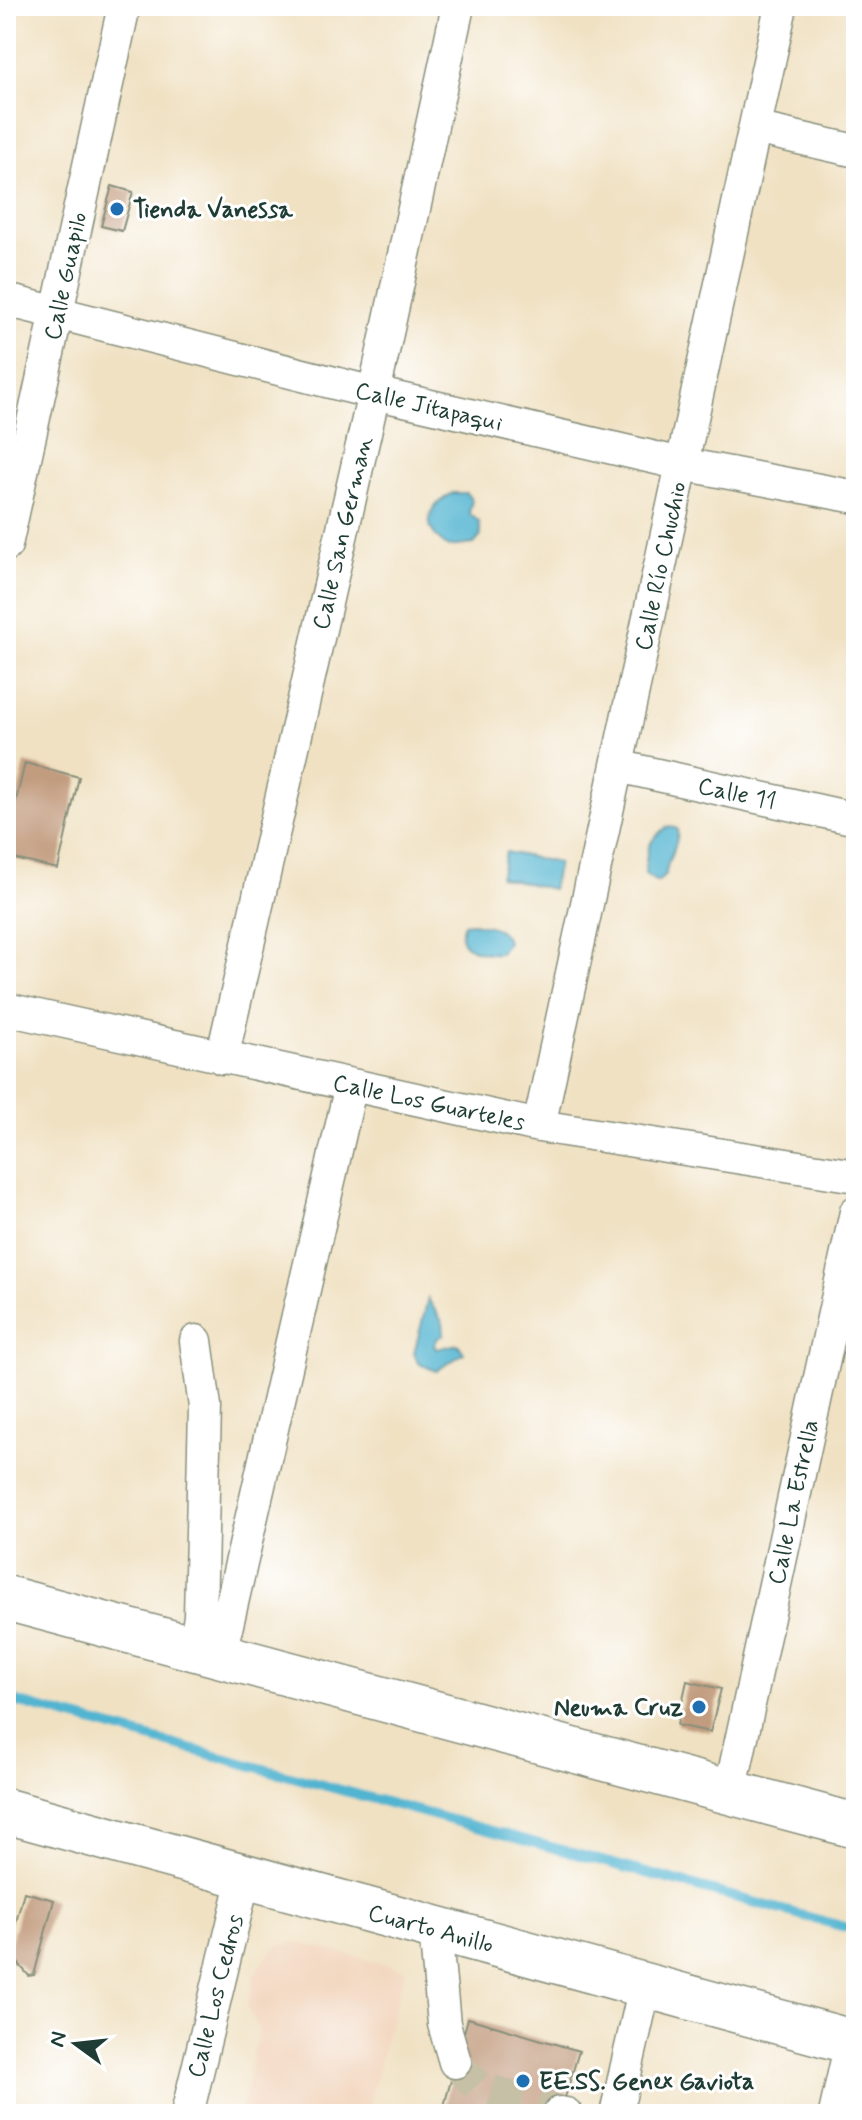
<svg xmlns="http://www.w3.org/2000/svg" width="862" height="2120" viewBox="0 0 862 2120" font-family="Mynerve,sans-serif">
	<rect width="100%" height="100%" fill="#fff"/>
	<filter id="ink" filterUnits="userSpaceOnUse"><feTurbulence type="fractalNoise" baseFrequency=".0125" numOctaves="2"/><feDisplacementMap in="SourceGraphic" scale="16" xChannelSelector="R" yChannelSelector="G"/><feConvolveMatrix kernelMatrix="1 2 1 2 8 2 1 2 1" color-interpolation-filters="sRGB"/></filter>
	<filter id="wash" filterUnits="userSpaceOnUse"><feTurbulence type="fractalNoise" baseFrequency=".006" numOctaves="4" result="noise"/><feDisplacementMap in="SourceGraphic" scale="32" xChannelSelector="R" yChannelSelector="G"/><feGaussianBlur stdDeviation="1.8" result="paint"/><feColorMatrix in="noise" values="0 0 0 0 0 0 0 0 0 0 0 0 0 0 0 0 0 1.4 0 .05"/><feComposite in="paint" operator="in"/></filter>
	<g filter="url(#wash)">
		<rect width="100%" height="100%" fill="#f0e1c2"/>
		<path fill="#f2d5bd" d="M300,1943L405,1969L366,2114H240L259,2030L247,2006L254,1975L265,1959L280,1944Z"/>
		<path fill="#51b4d0" stroke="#387882" stroke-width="2" d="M453,493H466L472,500L469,513L479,522L481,536L474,544L448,547C421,528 425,508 453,493Z
			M669,826L677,829C680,845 666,858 666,875L657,882L645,874C646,850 648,838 669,826Z
			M506,852L558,863L552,889L500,877Z
			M472,923C486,926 503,925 507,942L500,953C481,954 452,949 464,924Z
			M428,1299L443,1323L444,1334L437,1339L434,1346L437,1349L458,1344L464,1353L436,1371L418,1363L414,1353Z"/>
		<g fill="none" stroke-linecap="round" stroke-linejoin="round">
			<path stroke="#51b4d0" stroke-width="10" d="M6,1699L856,1930"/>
		</g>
		<g id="blocks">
			<path fill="#c29c7f" d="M112,186L133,192L122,231L101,226Z
				M25,763L79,777L58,869L6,857V842Z
				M687,1681L721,1689L710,1732L677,1725Z
				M24,1892L54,1900L34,1975L29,1976L18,1963L6,1960Z
				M468,2018L579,2051L560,2114H450L444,2106Z"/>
		</g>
	</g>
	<g filter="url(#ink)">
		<use href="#blocks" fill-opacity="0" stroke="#888f7b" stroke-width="2"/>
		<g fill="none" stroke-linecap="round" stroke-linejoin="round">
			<path stroke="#c6c0a6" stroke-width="32" stroke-dasharray="32 16" stroke-linecap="butt" d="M455,2062L477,2086L560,2113"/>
			<defs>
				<path id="minor" d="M755,128L856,151
					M6,300L374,393L682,464L856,497
					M6,545L124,6
					M617,766L856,819
					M6,1009L539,1126L856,1176
					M222,1058L374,393L458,6
					M539,1126L781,6
					M195,1649L200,1616L205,1407L196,1341
					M220,1655L351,1085
					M730,1792L856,1212
					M435,1929L444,2024L455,2062
					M560,2113L566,2114
					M187,2114L244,1878
					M616,2114L645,1986
					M835,2114L851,2042"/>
				<path id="highway" d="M6,1598L856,1826
					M6,1811L856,2043"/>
			</defs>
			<use href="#minor" stroke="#888f7b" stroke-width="35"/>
			<use href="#highway" stroke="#888f7b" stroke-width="47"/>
			<use href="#minor" stroke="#fff" stroke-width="32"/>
			<use href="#highway" stroke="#fff" stroke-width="44"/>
		</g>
	</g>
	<g fill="#1f6fb2" stroke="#fff" stroke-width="3">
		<circle cx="117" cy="209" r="8"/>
		<circle cx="699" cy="1707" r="8"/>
		<circle cx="523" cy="2081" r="8"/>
	</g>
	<g text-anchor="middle" stroke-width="6" stroke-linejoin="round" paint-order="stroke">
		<g font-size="24" font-weight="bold" fill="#1f3d34" stroke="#fff" text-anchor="start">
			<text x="133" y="217">Tienda Vanessa</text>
			<text x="683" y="1715" text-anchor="end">Neuma Cruz</text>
			<text x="539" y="2089">EE.SS. Genex Gaviota</text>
		</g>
		<g font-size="24" fill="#1f3d34" stroke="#fff">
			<text transform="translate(65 276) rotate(-78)" y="8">Calle Guapilo</text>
			<text transform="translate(429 406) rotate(13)" y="8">Calle Jitapaqui</text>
			<text transform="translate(342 533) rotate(-77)" y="8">Calle San German</text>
			<text transform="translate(660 566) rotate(-78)" y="8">Calle Río Chuchio</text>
			<text transform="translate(737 793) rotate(12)" y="8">Calle 11</text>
			<text transform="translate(429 1102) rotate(12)" y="8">Calle Los Guarteles</text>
			<text transform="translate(793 1502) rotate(-78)" y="8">Calle La Estrella</text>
			<text transform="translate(431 1928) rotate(15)" y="8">Cuarto Anillo</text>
			<text transform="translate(215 1996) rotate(-76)" y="8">Calle Los Cedros</text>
		</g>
	</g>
	<rect width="862" height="2120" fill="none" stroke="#fff" stroke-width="32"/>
	<g transform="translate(76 2044) rotate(285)" stroke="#ffffff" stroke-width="6" paint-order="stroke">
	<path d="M0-6L14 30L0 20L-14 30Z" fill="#1f3d34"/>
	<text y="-12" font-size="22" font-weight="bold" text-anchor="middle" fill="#1f3d34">N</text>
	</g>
</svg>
